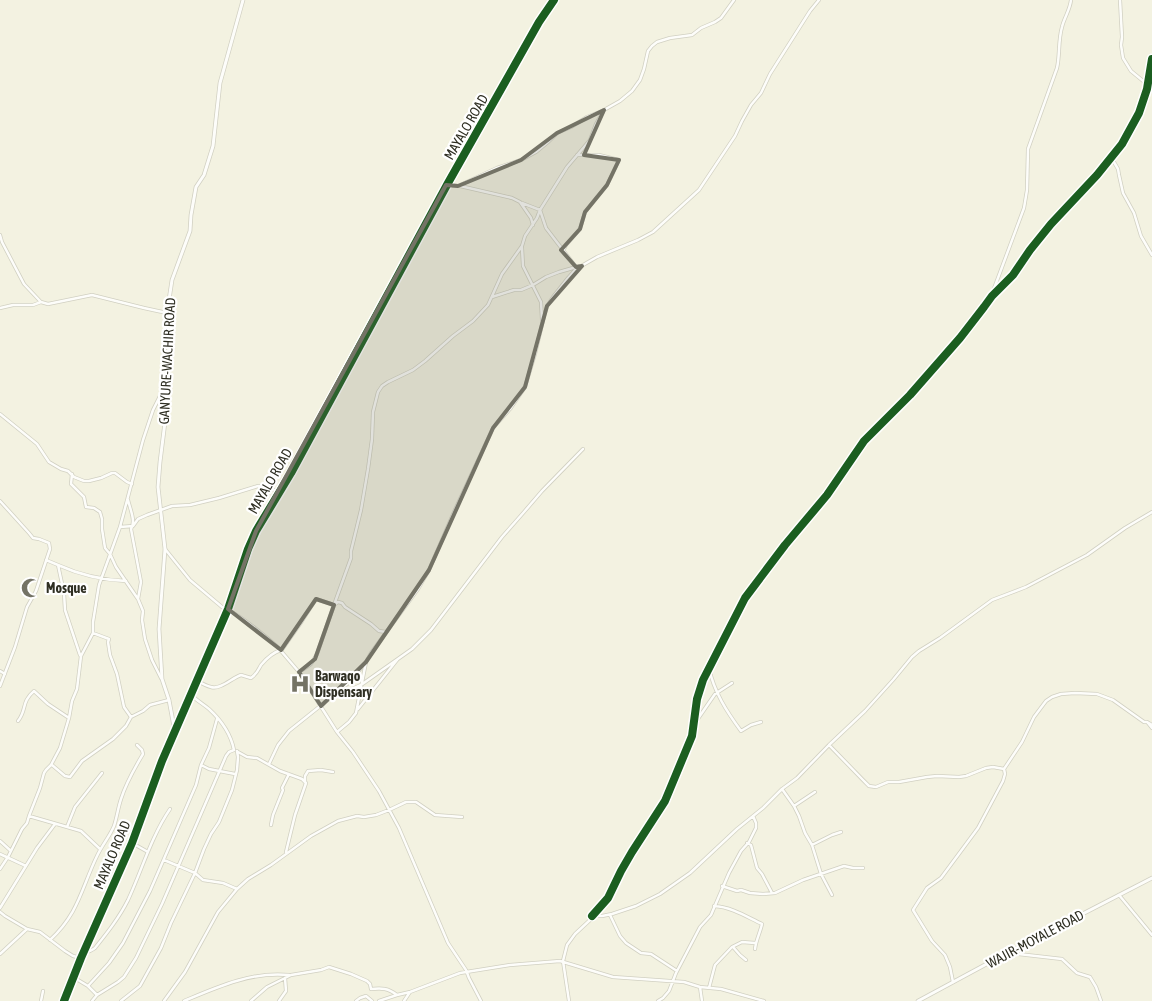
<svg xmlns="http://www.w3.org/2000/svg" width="1152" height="1001" viewBox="0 0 1152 1001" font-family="'Asap Condensed',sans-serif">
	<rect width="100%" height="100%" fill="#f3f2e1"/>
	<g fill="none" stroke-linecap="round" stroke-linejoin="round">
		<defs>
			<path id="minor" d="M1120,0L1122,37L1121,45L1123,58L1131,71L1148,85
				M1111,157L1118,169L1119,175L1123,193L1134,213L1141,236L1152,255
				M448,185L458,186L497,168L521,160L536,152L548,142L557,133L571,127L587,117L602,111
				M460,186L512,198L520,202L531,218L533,225
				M522,203L540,210L546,228L576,267
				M0,235L2,242L24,284L40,301
				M522,248L523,266L541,302L542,320
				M563,251L566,245L580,229L585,212L607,185L619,160L599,155H577
				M992,294L1024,208L1027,190L1028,149L1057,68C1060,55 1058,41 1062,27C1064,18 1070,10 1071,0
				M492,297L514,290H521L533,285L546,277L559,272L580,266
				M0,308L13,305H33L41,302L48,304L92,295L144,308L167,313
				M0,414L37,444L49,462L61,469L68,471L74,477L84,481H89L101,478L112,473H115L127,482L132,484
				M72,474L71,484L84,497L86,507L94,508L100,512L102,519V529L105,548L110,554L116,567L138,599L143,611L142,620L145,639L152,660L161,678
				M128,500C130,509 136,521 131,529L141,582L138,599
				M0,501L29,533L33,538L39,539L49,543L50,549L36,591L27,607L15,647L0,686
				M120,527L133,526L138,519L147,515L172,506L190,505L219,498L258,486H267L278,492
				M165,549L190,580L222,607C238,613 268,638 281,650C274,652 266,659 261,665C258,670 257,674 251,678L241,675C232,678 220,690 211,687C206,686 201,683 196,680
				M46,560L58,565L64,593L65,610L80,655
				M58,565C80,575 102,580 126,581
				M386,632L379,631L371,624L345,607L342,603L338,602L334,605L316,599L302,621L281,651L299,672L337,732L353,752L379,791L399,828L448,943L466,970L469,978L481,1001
				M93,633L109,639L108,642L110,655L117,674L124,707L131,717
				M709,668C714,692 727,712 741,731L751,725L761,722
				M0,671L5,674
				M299,672L311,664L317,654L334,605L351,558V551L361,510L368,469L372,439L373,412L378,392L382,386L388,382L413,370L425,361L453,336L473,321L488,305L502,274L522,246L525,236L537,218L540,210L567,167L590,140L596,124L604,110L620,101L632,91L640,80L644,69L648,51L652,46L657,42L670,38L692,35L701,28L715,22L721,18L734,0
				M340,689L350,682L365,663
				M190,694C196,700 203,704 209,709C221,720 231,735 234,750
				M358,709L397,660
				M18,721C27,710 21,702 34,691L48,704L69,718
				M695,723L715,694L732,683
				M1148,723L1152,728
				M337,732L349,722L356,713L366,662L371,653L418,589L429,570L454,512L493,428L510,409L525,387L535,354L544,316L547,306L553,297L568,278L576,269L597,257L638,240L653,232L699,190L735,136L742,121L751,105L761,93L770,74L810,11L819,0
				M829,745L863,780L869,786L876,787L888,782H899L927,777L937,776L959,777L966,776L986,768L993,767L1004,769
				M238,752L247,757L257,758L280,771L302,779L306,783L295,815L286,852
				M269,764L278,745L289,731L329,699L340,689L345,692L361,685L412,649L431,630L502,537L524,512L542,491L583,449
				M52,765L65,776L70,777L82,761L113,739L126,726L131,717L143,711L150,705L169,700
				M201,765L209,769L235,774
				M305,781V776L308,771L321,770L333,772
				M782,789L794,806L799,816L805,833L812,845L821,874L832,895
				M794,806L815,792
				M29,816L81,831L100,849
				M271,825L273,815L283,790L282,788L289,774
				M67,827L75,807L102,773
				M0,841L11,851
				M132,843L148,852
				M747,843L751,845L757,868L762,874L772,893
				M812,845L832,835L841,832
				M0,854L26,866
				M164,860L195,873L203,880L223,883L237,889
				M0,869L8,857L22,829L27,823L29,816L40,788L44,773L46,770L51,765L60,748L69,718L72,701L77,689L81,656L93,633V622L99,585L120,527L143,440L153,410L164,388
				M722,886L737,891L741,890L750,893L763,894L775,893L803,880L844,866L853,868H863
				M1119,895L1152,935
				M714,906C732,907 747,917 762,924C760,933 756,940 755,949
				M0,908L37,848L55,824
				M0,912L5,916L27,929L40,932L65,951L73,956L81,958
				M610,915L620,936L626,943L641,953L651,954L677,971
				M592,916L608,898L621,871L632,852L665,801L692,736L697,699L703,680L745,598L785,545L827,495L864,441L910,395L960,338L984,307L992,296L1013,275L1030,250L1051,224L1097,175L1122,144L1139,113L1147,89L1152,59
				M50,940C79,913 81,889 97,856C102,845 110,836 114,826C117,817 118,808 121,799C126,783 134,769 143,754L142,750L137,745
				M733,947L740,955L746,960
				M85,951C89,953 92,950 95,948C107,933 119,918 128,900C142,870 151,837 170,809
				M1009,953L1062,959L1077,973L1090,977L1096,987L1101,1001
				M0,954L27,929
				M73,977L88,986L97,995
				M953,982L950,967L945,955L932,941L913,910L927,888L941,878L978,828L1003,781L1005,774L1004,769L1022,742L1034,717L1046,701L1052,697L1061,694L1075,693L1097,694L1113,700L1144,722H1147L1152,725
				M88,986L109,963L123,943L150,891L196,785L201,765L209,748L217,719
				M700,987L702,1001
				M709,988L715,965L732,947L742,942L755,943
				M41,1001L43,991
				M92,1001L97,995L118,982L124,977L136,958L162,904L226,756L229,752L234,750
				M121,1001L140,986L161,948L171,923L195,873L204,849L211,834L219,822L232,790L237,770L238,757L237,751
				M164,1001L185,972L218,912L237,889L248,879L271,865L311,836L338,821L357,816L364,817L376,815L389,810L406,802H416L435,815L462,817
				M184,1001C217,987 253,971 289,975
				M251,1001L267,987L291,975L321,970L329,967L351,974L367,981L370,984L371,989C382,988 388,988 397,995
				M279,1001L286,991L285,978
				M356,1001L360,998L366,996L372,1001
				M379,1001L397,995L410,992L460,973L510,965L560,961L613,977L684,982L700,987L721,989L764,1001
				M404,1001L410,992
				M569,1001L563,961L567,945L575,934L590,920L592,916H602L612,914L636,906L660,894L690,873L737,829L763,808L782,789L797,778L829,745L865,711L893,680L912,657L919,651L940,638L992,600L1026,587L1087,555L1125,528L1152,512
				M658,1001L663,998L669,991L676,973L700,927L711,915L729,873L741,851L749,842L756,828V823L753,816"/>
			<path id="tertiary" d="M176,729L174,727L169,700L162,679L159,629L165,549L158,487L160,462L166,414L164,388L167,374L169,344L167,313L172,280L190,231L191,215L196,187L204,175L213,146L220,83L243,0
				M64,1001L81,958L132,843L162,761L228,609L248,549L256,531L291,473L448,183L539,22L554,0"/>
			<path id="secondary" d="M918,1001L1007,953L1152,878"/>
		</defs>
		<use href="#minor" stroke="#d1d0c2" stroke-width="4"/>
		<use href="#tertiary" stroke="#d1d0c2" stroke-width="4.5"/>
		<use href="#secondary" stroke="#d1d0c2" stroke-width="4.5"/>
		<use href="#minor" stroke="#fdfdfa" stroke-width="2.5"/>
		<use href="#tertiary" stroke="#fdfdfa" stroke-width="3"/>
		<use href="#secondary" stroke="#fdfdfa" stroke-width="3"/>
		<defs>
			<path id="cycleway" d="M592,916L608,898L621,871L632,852L665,801L692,736L697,699L703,680L745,598L785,545L827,495L864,441L910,395L960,338L984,307L992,296L1013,275L1030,250L1051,224L1097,175L1122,144L1139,113L1147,89L1152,59
				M64,1001L81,958L132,843L162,761L228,609L248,549L256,531L291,473L448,183L539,22L554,0"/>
		</defs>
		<use href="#cycleway" stroke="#fff" stroke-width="11"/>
		<use href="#cycleway" stroke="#1b5e20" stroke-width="8"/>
	</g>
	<path fill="#747366" fill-opacity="0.2" stroke="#747366" stroke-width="4" stroke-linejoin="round" d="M604,110L584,155L619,160L607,185L585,212L580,229L561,250L576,267L582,266L547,306L525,387L493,428L429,570L366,662L321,706L299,672L315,659L334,605L316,599L281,650L228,609L256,531L446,185L458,186L521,160L557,133Z"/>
	<defs>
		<symbol id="mosque-bare" viewBox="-9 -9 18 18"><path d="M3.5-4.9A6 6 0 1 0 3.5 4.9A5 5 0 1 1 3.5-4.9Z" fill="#747366" stroke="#fff" stroke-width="2.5" paint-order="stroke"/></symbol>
		<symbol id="hospital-bare" viewBox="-9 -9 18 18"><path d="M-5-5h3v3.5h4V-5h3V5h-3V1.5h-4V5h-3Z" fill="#747366" stroke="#fff" stroke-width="2.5" paint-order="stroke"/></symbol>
	</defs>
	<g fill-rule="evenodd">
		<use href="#mosque-bare" x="17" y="574" width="28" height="28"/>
		<use href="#hospital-bare" x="286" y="670" width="28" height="28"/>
	</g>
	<g text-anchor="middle" stroke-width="4.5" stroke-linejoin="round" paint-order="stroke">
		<g font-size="14" fill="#2f2f23" stroke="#fff">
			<text transform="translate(466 127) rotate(-60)" y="5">MAYALO ROAD</text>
			<text transform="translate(167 361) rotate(-87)" y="5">GANYURE-WACHIR ROAD</text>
			<text transform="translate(270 481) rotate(-60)" y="5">MAYALO ROAD</text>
			<text transform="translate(112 855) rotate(-67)" y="5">MAYALO ROAD</text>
			<text transform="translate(1035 939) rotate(-28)" y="5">WAJIR-MOYALE ROAD</text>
		</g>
		<g font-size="14" font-weight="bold" fill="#2f2f23" stroke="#fff" text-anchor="start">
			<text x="46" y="593">Mosque</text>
			<text x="315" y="681">Barwaqo<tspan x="315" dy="16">Dispensary</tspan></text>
		</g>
	</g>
</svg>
